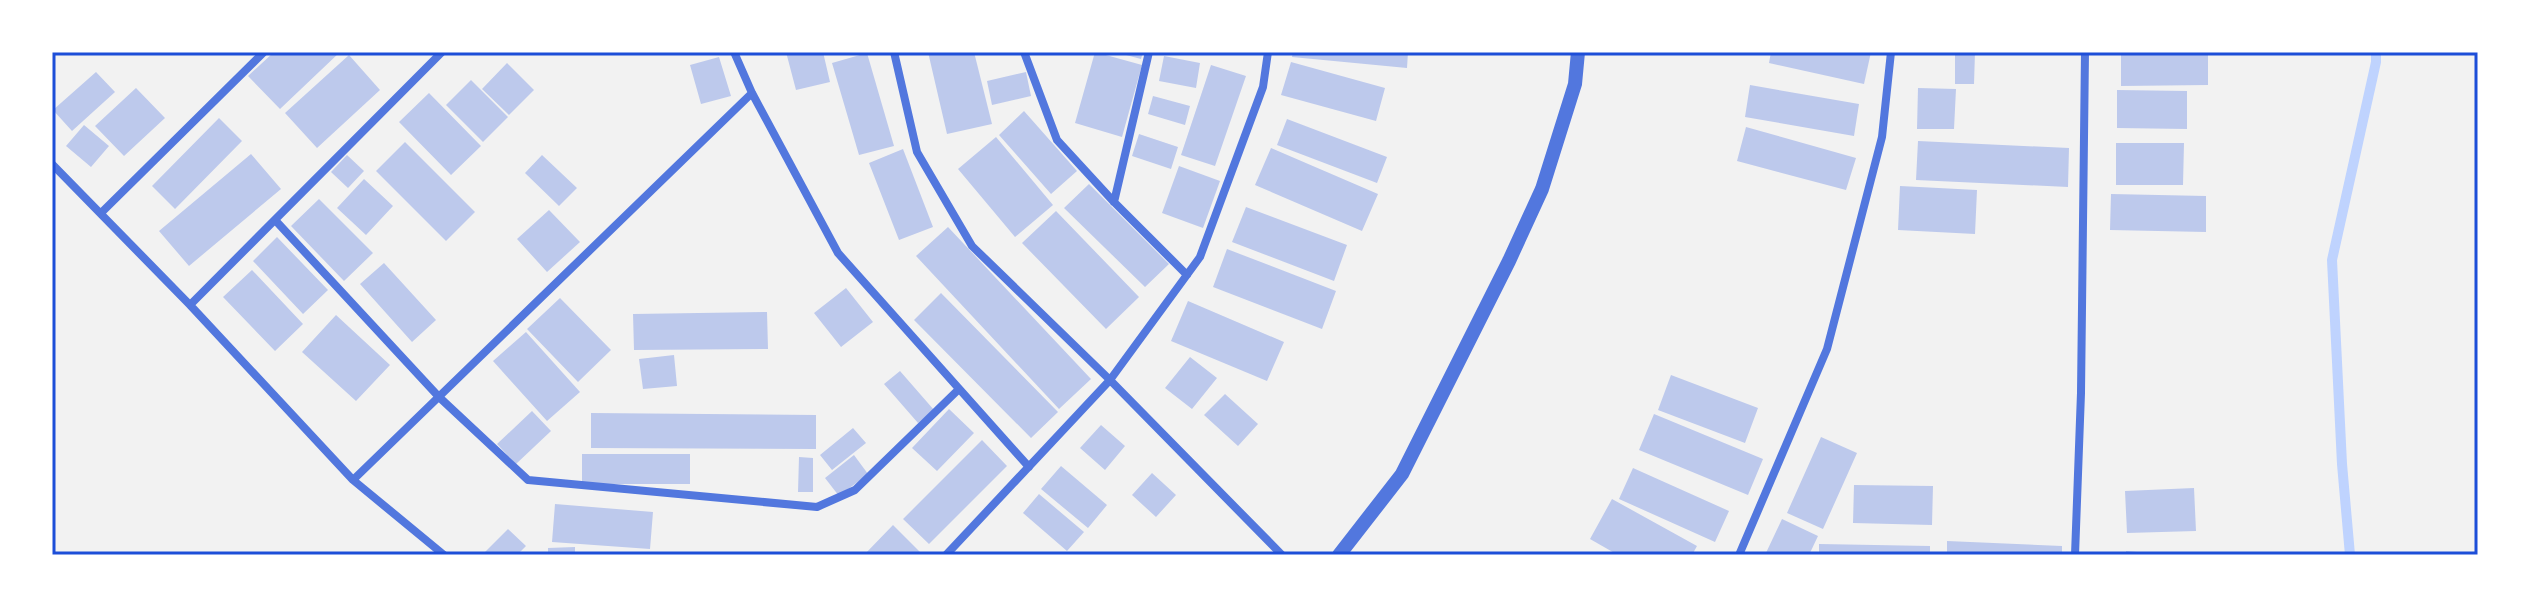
<svg xmlns="http://www.w3.org/2000/svg" width="2530" height="607" viewBox="0 0 2530 607" font-family="Manrope,sans-serif">
	<rect width="100%" height="100%" fill="#f2f2f2"/>
	<g fill="none" stroke-linecap="round" stroke-linejoin="round">
		<path stroke="#bfd3fe" stroke-width="10" d="M2350,555L2342,464L2332,260L2376,62V52"/>
	</g>
	<path fill="#bdc9ec" d="M274,52H340L280,109L248,76Z
		M786,52H823L830,82L796,90Z
		M928,52H974L992,124L947,134Z
		M1095,52L1142,65L1122,137L1075,123Z
		M1115,52H1143L1141,59Z
		M1293,52H1408L1407,68L1292,57Z
		M1771,52H1871L1864,84L1769,63Z
		M1955,52H1975L1974,84H1955Z
		M2121,52H2208V85L2121,86Z
		M867,53L894,146L859,155L832,63Z
		M349,55L380,90L317,148L285,113Z
		M1164,56L1200,63L1196,88L1159,81Z
		M719,57L731,96L701,104L690,65Z
		M1291,62L1385,88L1376,121L1281,95Z
		M507,63L534,90L509,115L482,89Z
		M1211,65L1246,76L1215,166L1181,155Z
		M96,72L115,92L72,131L53,110Z
		M1026,72L1031,96L992,105L987,81Z
		M471,80L508,117L483,142L446,105Z
		M1750,85L1859,104L1854,136L1745,117Z
		M136,88L165,118L124,156L95,126Z
		M1918,88L1956,89L1954,129H1917Z
		M2117,90L2187,91V129L2117,128Z
		M429,93L481,146L451,175L399,122Z
		M1153,96L1190,106L1185,125L1148,114Z
		M1024,111L1077,171L1051,194L999,135Z
		M219,118L242,141L175,209L152,186Z
		M1287,119L1387,157L1377,183L1277,145Z
		M84,125L109,146L91,167L66,146Z
		M1746,127L1856,158L1846,190L1737,161Z
		M1139,134L1178,147L1171,169L1132,156Z
		M996,137L1053,205L1015,237L958,169Z
		M1918,141L2069,148L2068,187L1916,180Z
		M405,142L475,212L446,241L376,171Z
		M2116,143H2184L2183,185H2116Z
		M1271,148L1378,194L1362,231L1255,185Z
		M903,149L933,227L899,240L869,163Z
		M251,154L281,189L189,266L159,231Z
		M347,155L364,171L348,188L331,172Z
		M542,155L577,188L559,206L525,173Z
		M1179,166L1220,181L1203,228L1162,213Z
		M364,179L393,206L366,235L337,208Z
		M1089,184L1169,264L1145,287L1064,208Z
		M1900,186L1977,190L1975,234L1898,230Z
		M2111,194L2206,196V232L2110,230Z
		M319,199L373,253L344,281L291,226Z
		M1246,207L1347,245L1334,281L1232,242Z
		M549,210L580,242L547,272L517,239Z
		M1056,211L1139,297L1106,329L1022,243Z
		M948,227L1091,379L1059,409L916,256Z
		M277,237L328,290L303,314L253,261Z
		M1227,249L1336,291L1322,329L1213,287Z
		M384,263L436,320L412,342L360,284Z
		M252,270L303,324L275,351L223,297Z
		M846,288L873,322L841,347L814,313Z
		M941,293L1058,412L1031,438L914,320Z
		M560,298L611,350L578,382L527,329Z
		M1188,301L1284,342L1267,381L1171,341Z
		M767,312L768,349L634,350L633,314Z
		M336,315L390,365L356,401L302,352Z
		M526,332L580,392L547,421L493,361Z
		M674,355L677,386L643,389L639,359Z
		M1190,357L1217,378L1192,409L1165,388Z
		M900,371L934,410L918,423L884,384Z
		M1671,375L1758,408L1745,443L1658,410Z
		M1225,394L1258,424L1238,446L1204,415Z
		M949,409L974,433L937,471L912,448Z
		M532,411L551,431L516,464L497,444Z
		M591,413L816,415V449L591,448Z
		M1654,414L1763,459L1748,495L1639,450Z
		M1101,425L1125,446L1105,470L1080,448Z
		M853,428L866,443L832,470L820,455Z
		M1821,437L1857,453L1823,529L1787,513Z
		M982,440L1007,466L929,544L903,519Z
		M582,454H690V484H582Z
		M854,455L868,474L839,496L825,478Z
		M799,457L813,458V492H798Z
		M1061,466L1107,505L1088,528L1041,489Z
		M1633,468L1729,511L1715,542L1619,499Z
		M1152,473L1176,495L1156,517L1132,495Z
		M1854,485L1933,486L1932,525L1853,523Z
		M2194,488L2196,531L2127,533L2125,491Z
		M1039,494L1084,532L1067,551L1023,513Z
		M1612,499L1697,546L1692,555H1618L1590,539Z
		M555,504L653,512L650,549L552,542Z
		M1782,519L1818,536L1809,555H1765Z
		M893,525L921,553L919,555H864Z
		M508,529L526,546L517,555H482Z
		M1947,541L2062,546V555H1947Z
		M1819,544L1930,546V555H1819Z
		M575,547V555H548V548Z
		M2126,551L2149,553V555H2126Z"/>
	<g fill="none" stroke-linecap="round" stroke-linejoin="round">
		<path stroke="#5277de" stroke-width="8" d="M734,52L752,93L838,253L1029,467
			M894,52L917,152L972,246L1110,380L1282,555
			M1024,52L1057,140L1114,202L1187,275
			M52,164L190,305L353,480L444,555
			M1114,202L1149,52
			M101,213L264,52
			M275,220L439,397L528,480L817,507L855,490L959,389
			M190,305L442,52
			M353,480L752,93
			M946,555L1110,380L1200,257L1263,87L1268,52
			M1739,555L1827,349L1882,137L1891,52
			M2075,555L2081,393L2085,52"/>
		<path stroke="#5277de" stroke-width="14" d="M1339,555L1402,474L1509,261L1542,189L1575,84L1578,52"/>
	</g>
	<rect width="2530" height="607" fill="none" stroke="#ffffff" stroke-width="108"/>
	<rect x="54" y="54" width="2422" height="499" fill="none" stroke="#1d4ed8" stroke-width="3"/>
</svg>
